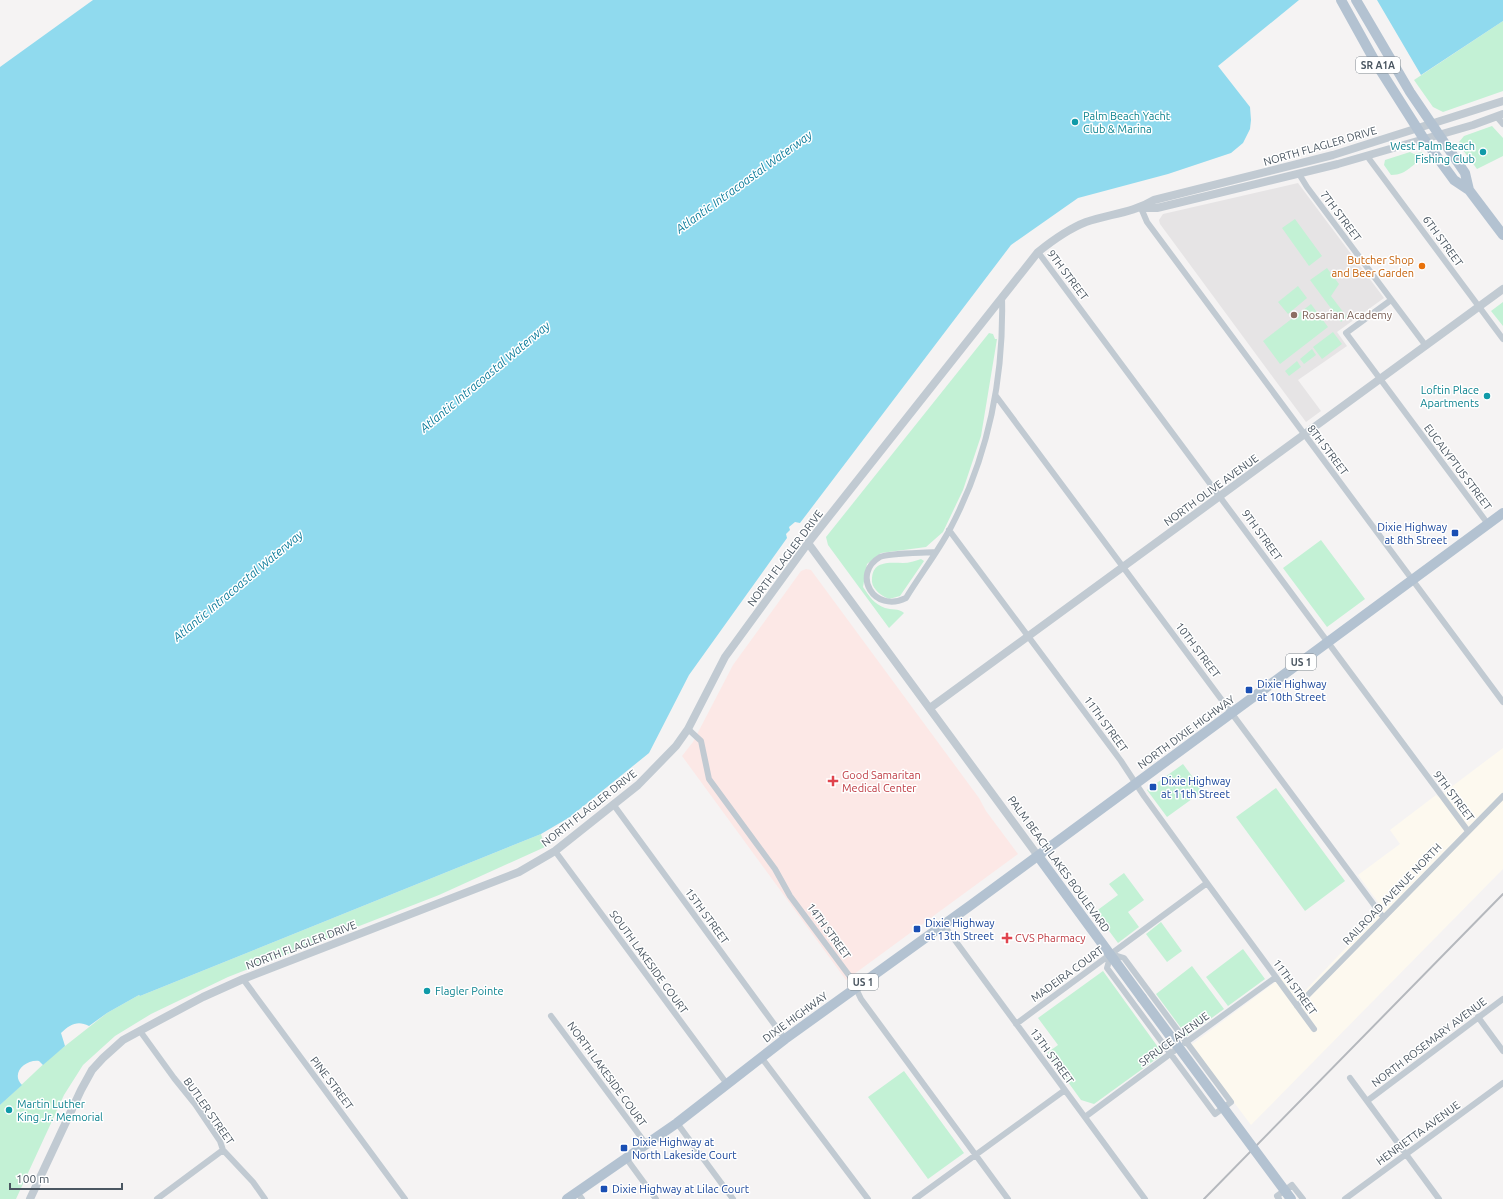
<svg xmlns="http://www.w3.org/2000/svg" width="1503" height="1199" viewBox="0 0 1503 1199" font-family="Ubuntu,sans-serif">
	<rect width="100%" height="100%" fill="#f5f3f3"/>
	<path fill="#fdf9ef" d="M1503,748V869L1251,1125L1191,1045L1282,977L1298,998L1383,909L1358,875L1400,844L1390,830L1436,795L1438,797Z"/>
	<path fill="#e6e4e5" d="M1298,183L1384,298L1337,332L1347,346L1298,380L1321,411L1306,422L1160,224L1159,220L1163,214Z"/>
	<path fill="#fce8e6" d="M806,569L811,570L979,798L986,811L1018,854L846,980L682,756L693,742L733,665L801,571Z"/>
	<path fill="#c3f1d5" d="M1503,21V91L1443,112L1433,107L1414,80Z
		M1492,126L1503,138V156L1477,169L1460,146L1459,142L1464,136Z
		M1410,152L1414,154L1422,152L1426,159C1411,162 1409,175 1391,175L1384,165L1385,160Z
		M1295,219L1322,256L1309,266L1282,228Z
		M1327,268L1339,284L1331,296L1347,317L1341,322L1310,280Z
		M1298,286L1307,298L1288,314L1278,302Z
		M1503,302V326L1491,311Z
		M1311,304L1328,327L1280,364L1263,341Z
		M1333,332L1342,344L1322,359L1313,347Z
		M989,333L993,334L995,339H997L981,436L963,490L943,532L926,547L881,553L867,564L863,587C869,596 874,604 885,608C891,610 899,608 904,613L889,628L828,545L826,537Z
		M1312,349L1316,355L1304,364L1300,359Z
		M1297,361L1301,367L1289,376L1285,371Z
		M1321,540L1365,599L1327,627L1283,568Z
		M921,559L924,561L900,596L889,599C882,596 873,590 872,582C871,560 889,563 903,563C909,563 915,561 921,559Z
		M1183,764L1203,791L1167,817L1147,790Z
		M1276,788L1345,881L1305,911L1236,817Z
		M541,834L545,847L439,895L228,977L151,1014L115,1036L83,1065L64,1095L16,1199H0V1105L51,1057L107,1013L139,995L140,996Z
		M1124,873L1144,900L1128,912L1139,927L1118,943L1095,912L1118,895L1109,884Z
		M1161,922L1182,951L1167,962L1146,934Z
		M1243,949L1265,979L1228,1006L1206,977Z
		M1192,966L1224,1009L1187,1036L1156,994Z
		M1103,971L1163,1054L1094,1104L1081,1100L1047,1053L1058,1045L1038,1018Z
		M904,1071L964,1153L928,1179L868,1097Z"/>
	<path fill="#90daee" d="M93,0H1299L1218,66L1250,107L1251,120L1250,129L1243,143L1231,153L1168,174L1078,198L1011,245L800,523L795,522L789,527L790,530L786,534L787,538L689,675L649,753L570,817L541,834L140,996L139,995L107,1013L89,1026C78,1020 70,1024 61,1033L65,1046L43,1065L39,1061C26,1059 10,1073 22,1085L0,1105V67Z
		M1377,0H1503V21L1421,75Z"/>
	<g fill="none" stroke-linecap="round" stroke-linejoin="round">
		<path stroke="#c1cad2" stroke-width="6" d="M1497,117L1503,124
			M1367,156L1503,339
			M1299,174L1307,187L1426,346
			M1141,208L1147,222L1503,702
			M1038,252L1468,831
			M1391,300L1346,333L1488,524
			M996,396L1383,917
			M949,530L1121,761L1144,796L1207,883L1314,1029
			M935,552C924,553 887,553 880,557C851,574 874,614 906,598C920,575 937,553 950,529C988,457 1004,378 1002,297
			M688,729L701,741L709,779L775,869L790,896L851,978L861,999L1008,1199
			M613,804L785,1039
			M555,851L727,1084
			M943,924L1145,1199
			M1111,954L1124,958L1231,1102L1215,1114L1107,968Z
			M243,979L405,1199
			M1297,1006L1503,796
			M551,1016L646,1144
			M1478,1017L1503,1051
			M1016,1024L1207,883
			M140,1031L174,1078L195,1104L220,1141L223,1150L253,1182L265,1199
			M1185,1043L1276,977
			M761,1057L868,1199
			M1350,1078L1439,1199
			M1367,1101L1503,999
			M1085,1117L1174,1051
			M677,1123L733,1199
			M626,1158L656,1199
			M577,1192L582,1199
			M157,1199L223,1150
			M915,1199L1065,1090
			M1279,1199L1277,1196L1292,1185L1303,1199
			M1345,1199L1503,1083"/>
		<path stroke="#c1cad2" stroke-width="8" d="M1142,208H1157L1338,164L1473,125L1503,114
			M808,543L1038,856
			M930,708L1503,289
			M30,1199L81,1090L92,1070L103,1058L123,1040L158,1021L203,997L243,979L519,872L555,851L638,785L676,746L688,729L725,657L808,543L1038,252C1053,240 1068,229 1086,222C1109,214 1133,213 1154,200L1333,155L1503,101"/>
		<path stroke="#b3c2d1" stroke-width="10" d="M1341,0L1377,65L1424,139L1454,180L1469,190
			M1356,0L1410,92L1465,173L1469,190L1475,198L1503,235
			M1038,856L1142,998
			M567,1199L677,1123L785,1039L971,905L1503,513"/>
		<path stroke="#b5b8bd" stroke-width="2" d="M1204,1199L1503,894"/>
		<path stroke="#b3c2d1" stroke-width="10" d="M1142,998L1291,1199"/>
	</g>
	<g fill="#0f9aa8" stroke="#fff" stroke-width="1.5">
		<circle cx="1075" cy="122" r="4"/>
		<circle cx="1483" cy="152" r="4"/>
		<circle cx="1487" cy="396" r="4"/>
		<circle cx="427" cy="991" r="4"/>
		<circle cx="9" cy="1110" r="4"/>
	</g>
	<circle fill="#e8710a" stroke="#fff" stroke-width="1.5" cx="1422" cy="266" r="4"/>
	<circle fill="#8d6e63" stroke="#fff" stroke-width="1.5" cx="1294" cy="315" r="4"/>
	<g fill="#1a4fb4" stroke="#fff" stroke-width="1.5">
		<rect x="1451" y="529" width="8" height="8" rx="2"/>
		<rect x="1245" y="686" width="8" height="8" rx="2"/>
		<rect x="1149" y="783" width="8" height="8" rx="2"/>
		<rect x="913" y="925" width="8" height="8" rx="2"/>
		<rect x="620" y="1144" width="8" height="8" rx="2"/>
		<rect x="600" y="1185" width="8" height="8" rx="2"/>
	</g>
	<g fill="#e0444e" stroke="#fff" stroke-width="1.5">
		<path d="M831 775h4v4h4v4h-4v4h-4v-4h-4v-4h4z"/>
		<path d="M1005 932h4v4h4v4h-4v4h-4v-4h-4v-4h4z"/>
	</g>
	<g text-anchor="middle" stroke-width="3" stroke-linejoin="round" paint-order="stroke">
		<g fill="#fff" stroke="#808990" stroke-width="1">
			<rect x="1356" y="57" width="44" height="16" rx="3"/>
			<rect x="1286" y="654" width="30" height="16" rx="3"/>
			<rect x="848" y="974" width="30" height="16" rx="3"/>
		</g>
		<g font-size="10" font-weight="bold" fill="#4a5661">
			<text x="1378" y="69">SR A1A</text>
			<text x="1301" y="666">US 1</text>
			<text x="863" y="986">US 1</text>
		</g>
		<g font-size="11" fill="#0d838f" stroke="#fff" text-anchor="start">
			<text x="1083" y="120">Palm Beach Yacht<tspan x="1083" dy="13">Club &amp; Marina</tspan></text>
			<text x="1475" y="150" text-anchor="end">West Palm Beach<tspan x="1475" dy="13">Fishing Club</tspan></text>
			<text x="1479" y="394" text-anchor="end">Loftin Place<tspan x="1479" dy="13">Apartments</tspan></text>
			<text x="435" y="995">Flagler Pointe</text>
			<text x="17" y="1108">Martin Luther<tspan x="17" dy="13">King Jr. Memorial</tspan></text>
		</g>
		<g font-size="11" fill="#4a5661" stroke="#fff">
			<text transform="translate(1320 146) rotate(-16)" y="4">NORTH FLAGLER DRIVE</text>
			<text transform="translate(1341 216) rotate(53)" y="4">7TH STREET</text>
			<text transform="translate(1443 241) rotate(54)" y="4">6TH STREET</text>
			<text transform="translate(1068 275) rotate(53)" y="4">9TH STREET</text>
			<text transform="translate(1328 450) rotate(53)" y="4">8TH STREET</text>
			<text transform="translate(1458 467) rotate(53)" y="4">EUCALYPTUS STREET</text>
			<text transform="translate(1211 490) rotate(-36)" y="4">NORTH OLIVE AVENUE</text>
			<text transform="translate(1262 535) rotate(54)" y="4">9TH STREET</text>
			<text transform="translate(785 558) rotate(-53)" y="4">NORTH FLAGLER DRIVE</text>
			<text transform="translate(1198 650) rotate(53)" y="4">10TH STREET</text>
			<text transform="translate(1106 724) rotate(54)" y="4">11TH STREET</text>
			<text transform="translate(1186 732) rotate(-36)" y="4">NORTH DIXIE HIGHWAY</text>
			<text transform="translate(1454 796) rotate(53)" y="4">9TH STREET</text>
			<text transform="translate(589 808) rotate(-38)" y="4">NORTH FLAGLER DRIVE</text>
			<text transform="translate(1059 864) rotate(54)" y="4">PALM BEACH LAKES BOULEVARD</text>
			<text transform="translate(1392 894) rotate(-46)" y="4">RAILROAD AVENUE NORTH</text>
			<text transform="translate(707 916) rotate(54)" y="4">15TH STREET</text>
			<text transform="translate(829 931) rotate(54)" y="4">14TH STREET</text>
			<text transform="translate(301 945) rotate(-21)" y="4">NORTH FLAGLER DRIVE</text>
			<text transform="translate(649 962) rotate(54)" y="4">SOUTH LAKESIDE COURT</text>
			<text transform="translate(1067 974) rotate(-36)" y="4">MADEIRA COURT</text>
			<text transform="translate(1295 987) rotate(54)" y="4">11TH STREET</text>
			<text transform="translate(795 1017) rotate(-36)" y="4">DIXIE HIGHWAY</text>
			<text transform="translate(1174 1039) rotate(-36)" y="4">SPRUCE AVENUE</text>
			<text transform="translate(1429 1042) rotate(-37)" y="4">NORTH ROSEMARY AVENUE</text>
			<text transform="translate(1052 1056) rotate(54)" y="4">13TH STREET</text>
			<text transform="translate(607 1074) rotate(54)" y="4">NORTH LAKESIDE COURT</text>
			<text transform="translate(332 1083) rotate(53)" y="4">PINE STREET</text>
			<text transform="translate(209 1111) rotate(55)" y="4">BUTLER STREET</text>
			<text transform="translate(1418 1133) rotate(-36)" y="4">HENRIETTA AVENUE</text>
		</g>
		<g font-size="11" fill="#c56008" stroke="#fff" text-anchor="end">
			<text x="1414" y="264">Butcher Shop<tspan x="1414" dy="13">and Beer Garden</tspan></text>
		</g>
		<g font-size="11" fill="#785e54" stroke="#fff" text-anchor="start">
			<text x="1302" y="319">Rosarian Academy</text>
		</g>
		<g font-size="11" fill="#164399" stroke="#fff" text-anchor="start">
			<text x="1447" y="531" text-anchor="end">Dixie Highway<tspan x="1447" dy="13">at 8th Street</tspan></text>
			<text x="1257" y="688">Dixie Highway<tspan x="1257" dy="13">at 10th Street</tspan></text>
			<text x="1161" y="785">Dixie Highway<tspan x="1161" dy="13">at 11th Street</tspan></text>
			<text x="925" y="927">Dixie Highway<tspan x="925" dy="13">at 13th Street</tspan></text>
			<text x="632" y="1146">Dixie Highway at<tspan x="632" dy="13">North Lakeside Court</tspan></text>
			<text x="612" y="1193">Dixie Highway at Lilac Court</text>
		</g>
		<g font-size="11" fill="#be3a42" stroke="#fff" text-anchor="start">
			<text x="842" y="779">Good Samaritan<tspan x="842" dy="13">Medical Center</tspan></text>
			<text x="1015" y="942">CVS Pharmacy</text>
		</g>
		<g font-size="12" font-style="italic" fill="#0c7c9b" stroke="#fff">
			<text transform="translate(744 182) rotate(-36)" y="4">Atlantic Intracoastal Waterway</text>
			<text transform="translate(485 377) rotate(-40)" y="4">Atlantic Intracoastal Waterway</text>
			<text transform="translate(238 586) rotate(-40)" y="4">Atlantic Intracoastal Waterway</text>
		</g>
	</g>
	<path d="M10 1183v6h112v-6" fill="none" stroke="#4a5661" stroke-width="2"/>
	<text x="16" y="1183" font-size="12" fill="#4a5661" stroke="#ffffff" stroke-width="3" paint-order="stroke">100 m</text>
</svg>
